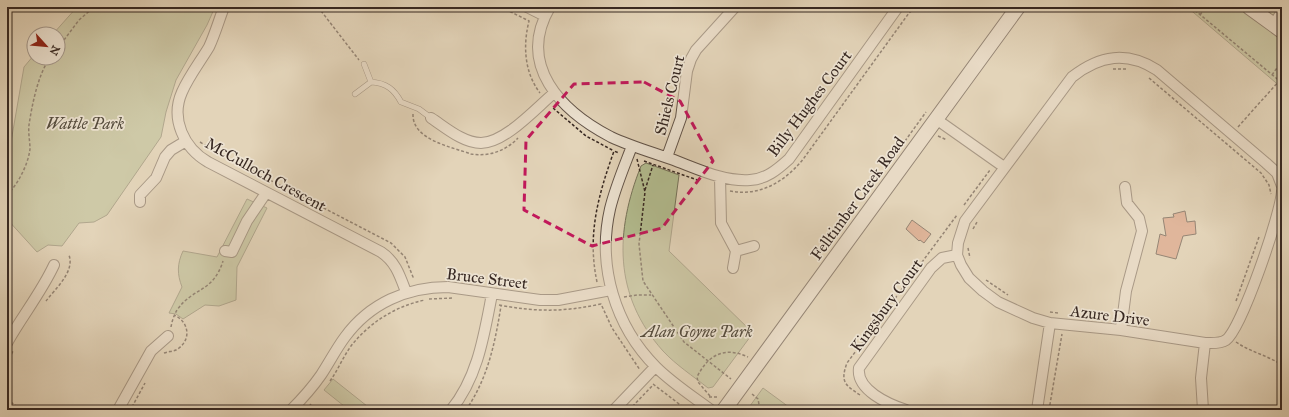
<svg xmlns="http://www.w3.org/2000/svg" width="1289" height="417" viewBox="0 0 1289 417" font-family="'IM FELL Great Primer',serif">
	<rect width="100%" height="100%" fill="#e3d4b9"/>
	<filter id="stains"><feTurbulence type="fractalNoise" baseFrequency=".005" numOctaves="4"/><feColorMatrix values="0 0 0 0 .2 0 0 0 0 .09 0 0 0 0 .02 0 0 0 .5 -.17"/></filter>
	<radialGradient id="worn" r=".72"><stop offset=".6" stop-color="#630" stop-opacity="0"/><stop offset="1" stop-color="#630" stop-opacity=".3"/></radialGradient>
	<path fill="#b3bd90" stroke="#757259" d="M77,7H215L207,25L176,80L166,112L161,137L107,215L94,222L79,223L62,246L48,245L37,252L7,219V165L24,67L34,55V58H58V34H53Z
		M1187,7H1282V88Z
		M646,163L679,175L669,251L753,333L713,387L708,388C693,376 676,365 663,351C613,295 615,231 641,166Z
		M247,199L267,208L237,267L236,300L219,306L205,305L183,319L176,314L169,313L182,287C177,274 177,264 183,251L217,257Z
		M333,379L372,410H349L324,390Z
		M763,388L793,410H747Z"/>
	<path fill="#db9375" stroke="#372822" d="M1185,211L1187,222L1195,221L1196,234L1183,236L1176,259L1156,254L1160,234L1166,236L1163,218L1174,217L1173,214Z
		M912,220L931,234L924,243L920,240L919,241L906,229Z"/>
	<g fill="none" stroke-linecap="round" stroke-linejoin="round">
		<defs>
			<path id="service" d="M371,82C386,83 394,89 401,102L419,109L431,118
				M355,94L371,82L364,64"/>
			<path id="minor" d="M224,7C219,20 215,34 209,47C200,62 189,76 182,92C170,119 184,148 208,162L381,252C396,262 400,276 406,292
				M527,7L545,16
				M550,7C516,65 561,111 611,137C630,146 651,152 671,159C696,168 723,182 750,180C766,179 777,170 789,159L898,7
				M1273,25L1282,12
				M431,118C445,127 463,143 481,143C505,143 536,108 554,93
				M936,119L1004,167
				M632,146C624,167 615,188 610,209C597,266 615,326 656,367C672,383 692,396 711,410
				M667,157L681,118L687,71L691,59L696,50L735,7
				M720,177L721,223L736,251
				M1282,186L1277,173L1266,163L1157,70C1127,51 1100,55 1072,77L965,221L958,243L957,255L961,265L969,278L983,291L998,302L1033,318L1050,323L1121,330L1205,343C1212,343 1220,344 1226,340C1242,328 1281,213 1282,191
				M140,202V195L156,178L165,157L171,150L186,141
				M225,251L232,252L247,221L266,193
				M733,268L736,251L754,246
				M1121,330L1126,291L1142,231L1139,218L1127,203L1125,187
				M7,343C22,316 41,293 54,265
				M118,410L151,351L168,336
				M291,410C302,399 312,388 321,375C329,363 336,349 345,337C370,303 407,287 448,287L540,300H558L611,290
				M451,410C478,377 484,335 492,294
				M614,410L655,367
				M906,410C888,404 856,390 859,368L931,268L942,258L957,255
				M1037,410L1050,323
				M1203,410L1201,378L1205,343"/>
			<path id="secondary" d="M1249,7L1282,31
				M724,410L1018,7"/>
		</defs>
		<use href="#service" stroke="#625348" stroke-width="6"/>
		<use href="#minor" stroke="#625348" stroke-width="12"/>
		<use href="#secondary" stroke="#372822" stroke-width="16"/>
		<path stroke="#372822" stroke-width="1.5" stroke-dasharray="3 2" stroke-linecap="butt" d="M318,7L359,60
			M501,7L529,21C523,45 524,72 540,93
			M1191,7L1282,83
			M1200,15L1206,7
			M58,48L79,20L94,7
			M1113,69H1127
			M1272,75L1279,65L1282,51
			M1149,78L1261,173L1269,185L1271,194
			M553,108L586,136L614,151
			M413,114C412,140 452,147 471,154C488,157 506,151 518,138
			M1238,127L1279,81
			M938,136L947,140
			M905,141L926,112
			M200,142L218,153L391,243L405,257L413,277L411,278
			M637,159L645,192L639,244L643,281L684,342L731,379
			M644,161L700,181
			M645,190L653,165
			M730,191C760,197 786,181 804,158L909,13L916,7
			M7,195C18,184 28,165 30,149C30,141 28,133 29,125C32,105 38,74 50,58
			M964,205L990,170
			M973,229L977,222
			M968,248L970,258
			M986,280L1008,295
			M597,282C587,235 598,196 614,151L619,153
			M624,297L637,295H651
			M429,299L453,298
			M46,301C55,289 75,272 69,255
			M1236,301L1259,237
			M499,305C536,312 564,312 601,304L612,328L640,370
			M1050,312L1058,313
			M171,327C172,321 174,315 177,310C193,287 213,293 223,261
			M1236,342C1250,352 1267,355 1282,365
			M164,353C169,351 175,352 179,348C192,338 188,321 174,315
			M7,363L13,351
			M330,381C338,370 343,357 351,346C370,322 396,306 425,300
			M653,384L687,410
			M752,394L758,399L760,410
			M860,395C845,385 840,382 847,363L957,215
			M710,396L698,382L697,377C708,355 724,346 748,357
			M709,397H718
			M7,399L21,410
			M132,407L145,383
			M306,410L311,404
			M466,410C488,378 495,343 501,306
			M629,410L654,384
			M1049,410L1062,334"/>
		<use href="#service" stroke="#ede3d2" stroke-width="5"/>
		<use href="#minor" stroke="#ede3d2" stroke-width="10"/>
		<use href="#secondary" stroke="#ede3d2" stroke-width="14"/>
	</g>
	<path d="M0 0H1289V417H0ZM644,82L680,101L713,161L662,228L592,246L524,210L526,140L574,84Z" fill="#e3d4b9" fill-opacity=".55" fill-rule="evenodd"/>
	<path fill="none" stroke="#c2185b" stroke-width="3" stroke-dasharray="8 5" stroke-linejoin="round" d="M644,82L680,101L713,161L662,228L592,246L524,210L526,140L574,84Z"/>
	<g text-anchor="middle" stroke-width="3.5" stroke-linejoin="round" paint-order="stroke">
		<g font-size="16" fill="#372822" stroke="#ede3d2">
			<text transform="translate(669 95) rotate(-76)" y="6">Shiels Court</text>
			<text transform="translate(809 103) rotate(-53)" y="6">Billy Hughes Court</text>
			<text transform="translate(266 174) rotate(29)" y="6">McCulloch Crescent</text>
			<text transform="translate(857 198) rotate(-54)" y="6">Felltimber Creek Road</text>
			<text transform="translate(487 278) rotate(7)" y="6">Bruce Street</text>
			<text transform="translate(886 305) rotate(-54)" y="6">Kingsbury Court</text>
			<text transform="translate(1110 315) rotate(7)" y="6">Azure Drive</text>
		</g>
		<g font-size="16" font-style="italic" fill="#564d3e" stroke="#ede3d2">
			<text x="85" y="129">Wattle Park</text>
			<text x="697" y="337">Alan Goyne Park</text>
		</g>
	</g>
	<rect width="1289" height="417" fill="none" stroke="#e3d4b9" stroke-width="24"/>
	<rect x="8" y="8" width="1273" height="401" fill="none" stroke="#372822" stroke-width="2"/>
	<rect x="12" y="12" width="1265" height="393" fill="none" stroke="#372822"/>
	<g transform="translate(46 46) rotate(117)"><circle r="19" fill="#ede3d2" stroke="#a4988c"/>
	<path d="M0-3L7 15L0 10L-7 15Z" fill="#8f2418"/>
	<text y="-6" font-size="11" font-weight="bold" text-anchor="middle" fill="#372822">N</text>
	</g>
	<rect width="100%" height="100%" filter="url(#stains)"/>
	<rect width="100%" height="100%" fill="url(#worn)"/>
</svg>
